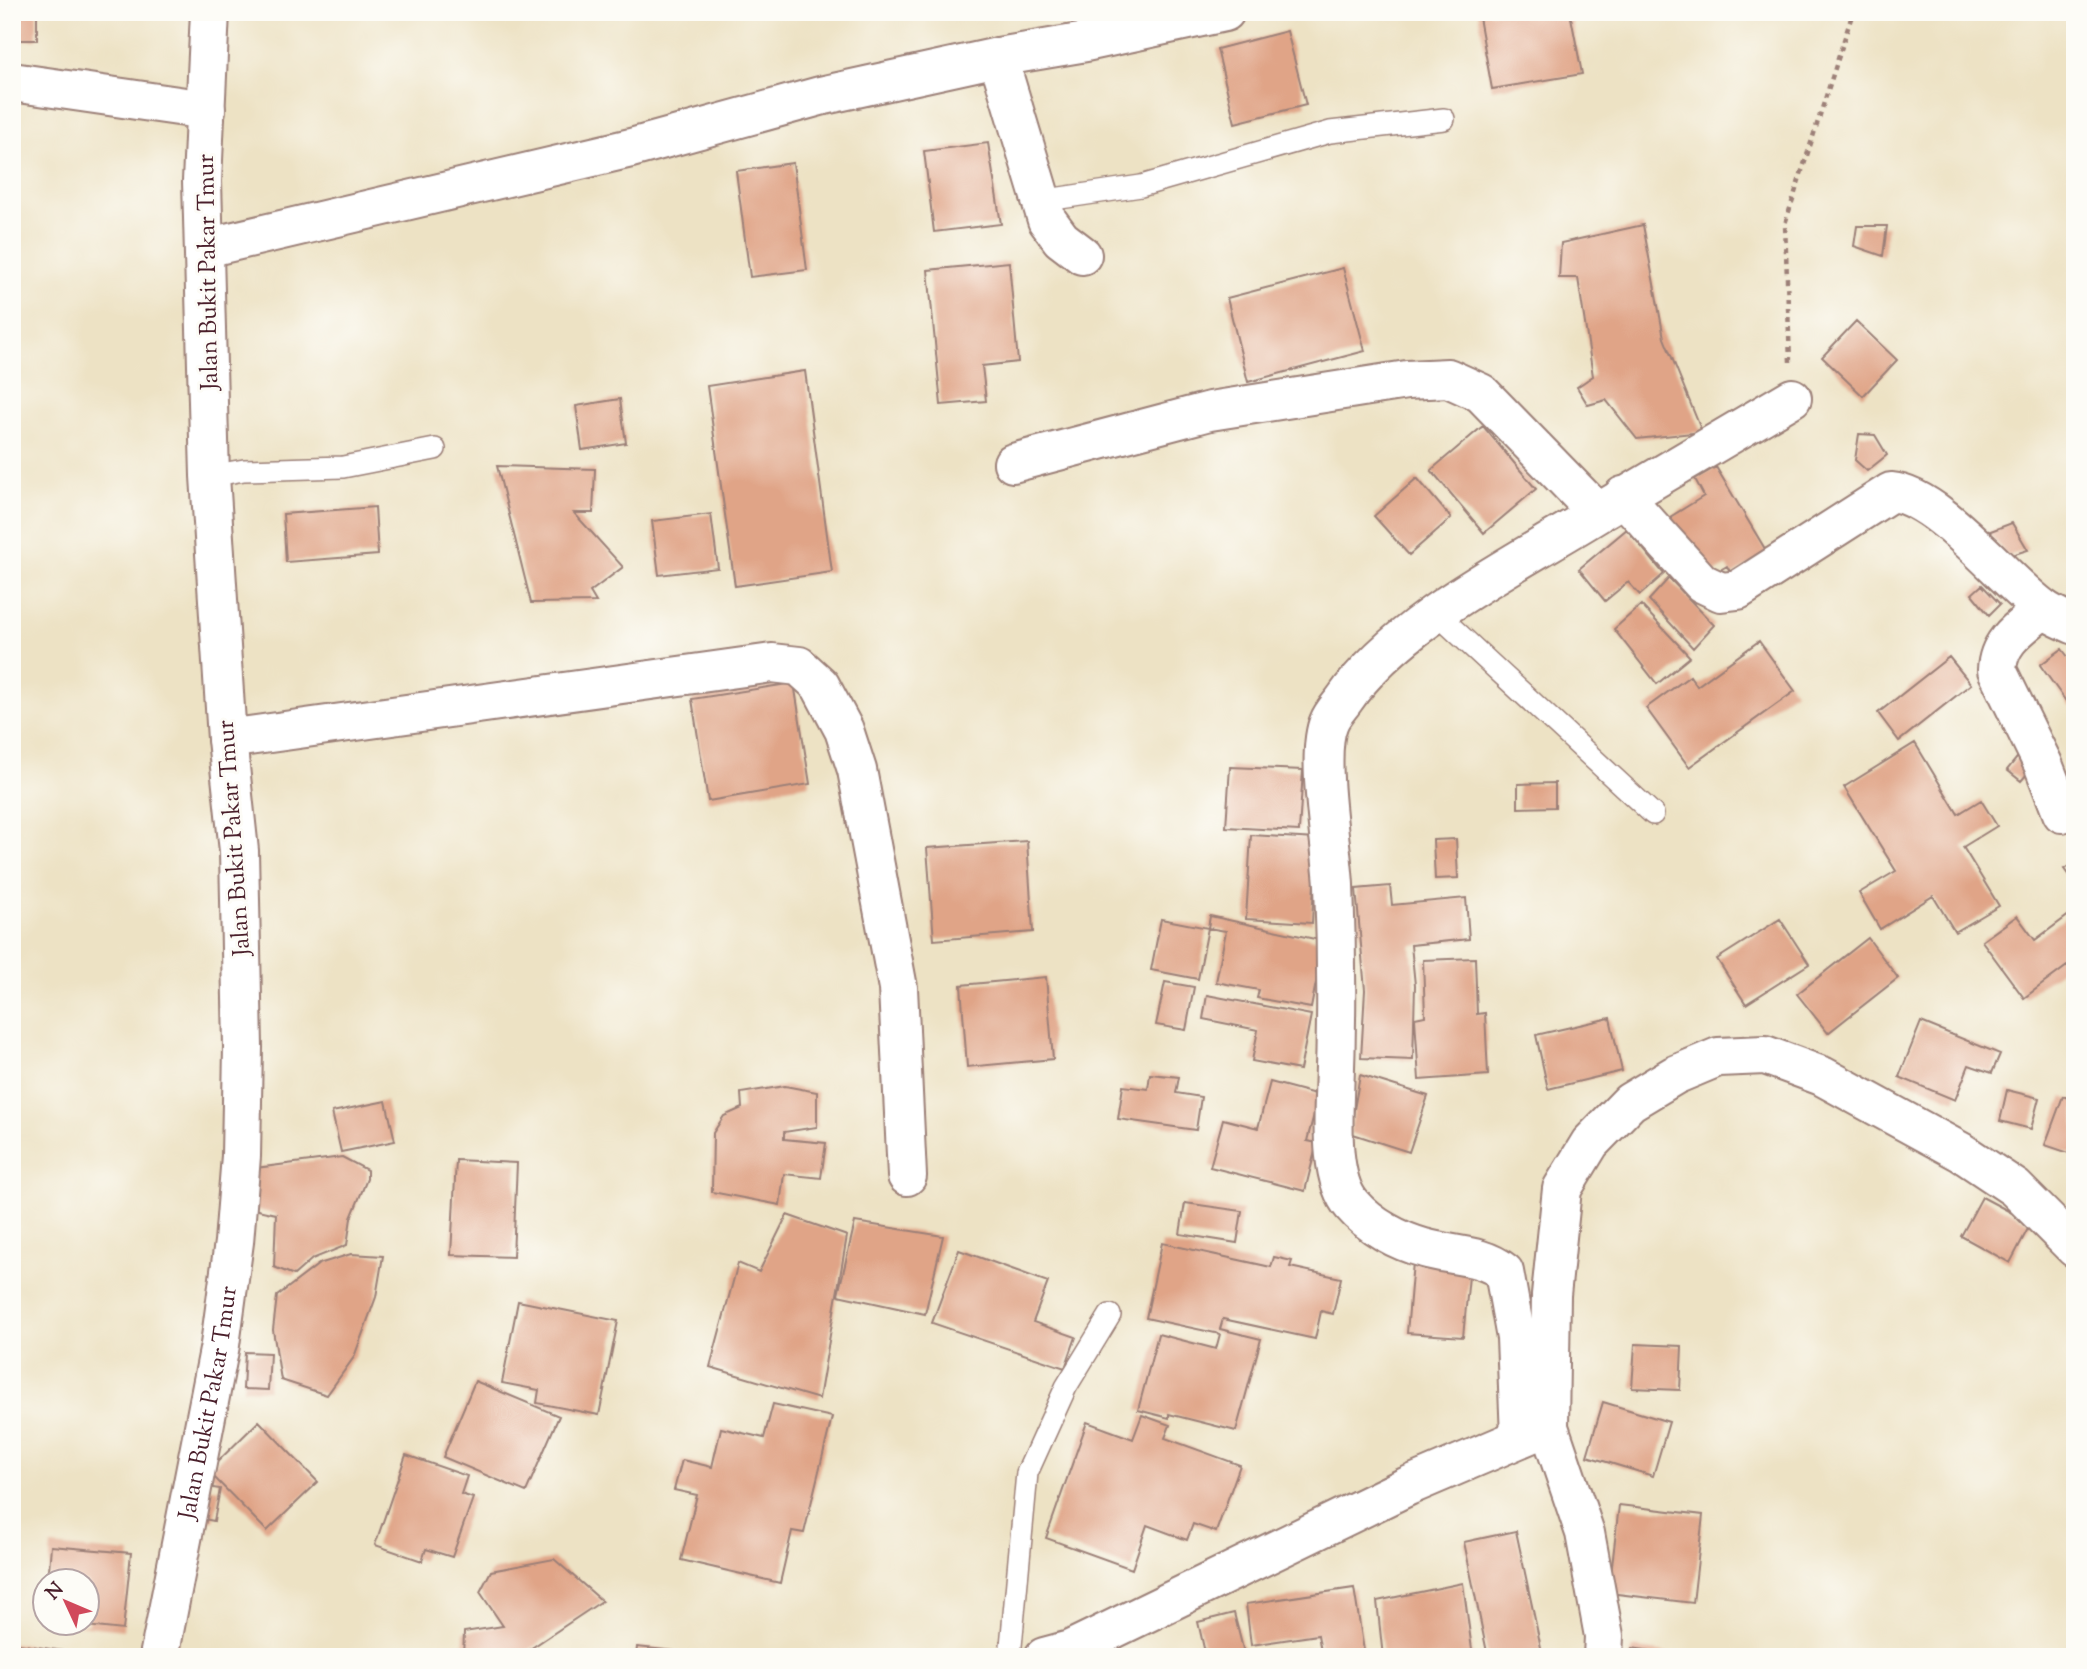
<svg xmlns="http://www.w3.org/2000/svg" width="2087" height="1669" viewBox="0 0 2087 1669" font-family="'Sorts Mill Goudy',serif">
	<rect width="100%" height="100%" fill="#fdfcf7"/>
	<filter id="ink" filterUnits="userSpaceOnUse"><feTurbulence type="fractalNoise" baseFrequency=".0143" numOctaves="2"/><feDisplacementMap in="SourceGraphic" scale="14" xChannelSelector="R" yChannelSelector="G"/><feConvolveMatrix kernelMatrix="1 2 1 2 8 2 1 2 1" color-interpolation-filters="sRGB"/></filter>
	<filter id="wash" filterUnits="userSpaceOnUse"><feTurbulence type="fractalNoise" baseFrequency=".00686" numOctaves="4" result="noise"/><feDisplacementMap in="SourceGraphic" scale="28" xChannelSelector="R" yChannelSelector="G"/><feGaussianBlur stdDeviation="1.57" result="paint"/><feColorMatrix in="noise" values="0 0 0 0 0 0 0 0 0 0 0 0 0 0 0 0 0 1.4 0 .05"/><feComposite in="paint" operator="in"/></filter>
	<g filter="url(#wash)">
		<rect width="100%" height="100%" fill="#ede2c4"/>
		<g id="blocks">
			<path fill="#e0a487" d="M12,12H37V40H12Z
				M1478,12H1570L1582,74L1492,89Z
				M1287,31L1306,105L1235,123L1217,49Z
				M988,143L1001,224L934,232L924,151Z
				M793,163L807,270L750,277L736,171Z
				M1643,225L1664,338L1702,432L1637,439L1606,400L1588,405L1577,387L1593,376L1578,278H1559L1561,243Z
				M1857,226H1887L1883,256L1854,246Z
				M1009,262L1018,362L982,366L986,401L941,405L928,270Z
				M1343,268L1365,351L1248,382L1227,298Z
				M1856,321L1897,360L1863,396L1822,357Z
				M805,371L832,572L735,586L707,386Z
				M620,399L626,443L582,450L576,406Z
				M1483,426L1536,489L1484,533L1431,470Z
				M1859,434L1875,435L1887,455L1867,471L1855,460Z
				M497,466L595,469L593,513H574L623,567L590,592L596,602L531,603Z
				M1716,467L1768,554L1732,575L1727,566L1706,578L1670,517L1704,496L1695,479Z
				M1417,478L1451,518L1409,555L1374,516Z
				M375,507L378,555L286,562L283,514Z
				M711,514L718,568L659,575L652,521Z
				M2012,523L2028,550L2008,556L1988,532Z
				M1627,529L1664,574L1640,595L1628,582L1605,601L1579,569Z
				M1669,578L1714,625L1693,648L1649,600Z
				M1982,585L2000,604L1989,615L1972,594Z
				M1641,605L1690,657L1657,684L1614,629Z
				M1759,641L1795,691L1689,767L1646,708L1690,676L1697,686Z
				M2062,649L2075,666V704L2070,707L2040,665Z
				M1949,657L1971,684L1899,741L1878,713Z
				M794,683L810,784L708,801L692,699Z
				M1915,743L1958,814L1981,800L1997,826L1963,847L1999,906L1955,932L1933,896L1880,929L1859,893L1896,871L1844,787Z
				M2025,748L2039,760L2021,781L2007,770Z
				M1230,767L1303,770L1299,831L1226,827Z
				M1555,783V807L1518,808V784Z
				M1251,835L1316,839L1312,923L1246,919Z
				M1456,839L1458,878L1435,879L1433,840Z
				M1027,841L1033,932L934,940L927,848Z
				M2075,862V884L2064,869Z
				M1390,886L1392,905L1466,898L1469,939L1411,945L1415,985L1413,1060L1361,1058L1365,990L1356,889Z
				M2073,912L2075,960L2024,998L1982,941L2017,916L2035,940Z
				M1210,916L1324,941L1311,1008L1257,998L1259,990L1216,982L1226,931L1208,928Z
				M1161,919L1208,928L1198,979L1151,970Z
				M1780,919L1809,964L1746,1004L1717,959Z
				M1868,938L1898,978L1828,1033L1797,994Z
				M1475,958L1477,1014L1485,1013L1488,1075L1419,1080L1415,1018L1425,1016L1423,960Z
				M1046,977L1053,1059L967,1067L961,985Z
				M1165,982L1194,987L1186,1030L1156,1025Z
				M1207,995L1311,1015L1300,1070L1252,1061L1258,1030L1203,1019Z
				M1610,1018L1622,1071L1548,1089L1536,1035Z
				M1921,1022L2000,1054L1992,1073L1969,1065L1955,1100L1899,1077Z
				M1150,1074L1179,1077L1176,1093L1201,1097L1196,1130L1118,1119L1123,1086L1148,1089Z
				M1360,1075L1428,1096L1409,1152L1350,1133Z
				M1270,1082L1319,1095L1307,1141L1317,1143L1305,1191L1210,1167L1223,1119L1258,1128Z
				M785,1086L817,1092V1127L784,1132V1139L826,1143L821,1178L784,1174L780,1205L712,1192L713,1133L724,1116L742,1108L741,1093Z
				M2007,1090L2039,1098L2031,1129L2000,1121Z
				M2063,1096L2075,1101V1155L2045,1145Z
				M386,1101L395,1141L341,1152L332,1112Z
				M342,1157L367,1170V1179L351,1218L347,1245L312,1259L294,1275L274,1267L276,1214L253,1209L256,1168Z
				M456,1160L517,1163L513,1257L451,1255Z
				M1982,1197L2031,1223L2010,1263L1961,1236Z
				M1185,1203L1242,1211L1237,1243L1180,1234Z
				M787,1215L847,1236L819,1399L710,1367L738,1263L759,1272Z
				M855,1222L943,1236L925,1314L838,1295Z
				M1162,1243L1271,1267L1274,1257L1292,1261L1290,1267L1341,1278L1333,1314L1321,1311L1315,1339L1223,1319L1220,1329L1261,1339L1236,1431L1169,1414V1418L1138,1410L1158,1334L1216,1349L1220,1334L1146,1318Z
				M959,1250L1048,1282L1033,1322L1076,1337L1065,1368L932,1323Z
				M351,1254L383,1256L376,1297L354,1357L327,1395L281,1380L273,1330L277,1296L319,1264Z
				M1413,1262L1470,1266L1463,1337L1407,1333Z
				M518,1301L618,1321L599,1415L537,1403L539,1390L502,1383Z
				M1635,1344L1682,1346L1680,1390L1632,1388Z
				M245,1352L270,1353L268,1390L243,1389Z
				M475,1381L559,1416L526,1492L443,1457Z
				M1603,1402L1669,1422L1653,1476L1587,1456Z
				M773,1404L832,1417L804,1533L792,1531L780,1583L681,1560L697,1495L674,1490L682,1460L712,1467L721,1428L764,1438Z
				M1142,1415L1170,1425L1165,1438L1240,1465L1216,1532L1193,1524L1187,1540L1147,1525L1132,1569L1046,1538L1087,1422L1133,1439Z
				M259,1421L318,1482L267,1531L208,1471Z
				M406,1455L467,1476L461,1494L473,1498L452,1557L426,1549L422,1561L375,1545Z
				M200,1486L220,1489L214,1521L194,1517Z
				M1619,1505L1703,1515L1693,1603L1609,1593Z
				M1516,1531L1543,1657H1488L1464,1542Z
				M51,1546L131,1553L123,1630L77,1625L88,1624V1582H48Z
				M554,1559L602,1601L518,1657H463L464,1632L503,1626L480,1592L491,1571Z
				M1463,1583L1473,1657H1383L1377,1601Z
				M1354,1588L1365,1657H1322L1318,1635L1251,1645L1246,1604Z
				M1234,1613L1245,1657H1206L1198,1622Z
				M12,1643L76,1653L75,1657H12Z
				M637,1647L674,1651L673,1657H636Z
				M1307,1648L1308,1657H1263L1262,1655Z
				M1632,1648L1678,1655V1657H1630Z"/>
		</g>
	</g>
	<g filter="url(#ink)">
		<use href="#blocks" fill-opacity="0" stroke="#9c8078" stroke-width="2"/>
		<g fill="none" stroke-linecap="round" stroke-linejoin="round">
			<defs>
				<path id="lane" d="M1040,201L1141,186L1330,132L1444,119
					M210,476L244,470L343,467L435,449
					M1436,613L1653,814
					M1010,1657L1027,1473L1066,1387L1110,1315"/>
				<g id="street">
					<path d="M998,57L1047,220L1061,239L1082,255"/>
					<path d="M12,82L206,110"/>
					<path d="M205,248L631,148L820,96L998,57L1086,42L1225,12"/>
					<path d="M1013,463L1210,411L1407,380L1448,378L1481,393L1598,513C1516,564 1398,621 1344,700C1339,707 1332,714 1329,722C1315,754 1332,846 1334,885C1337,956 1337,1026 1334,1097C1333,1128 1331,1181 1352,1205C1370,1226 1398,1241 1424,1248C1451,1256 1482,1254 1504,1272L1516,1338L1520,1437"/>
					<path d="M1623,496L1702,583L1721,592L1738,590L1891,492C1938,496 2001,577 2041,607C2051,615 2064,620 2075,625"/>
					<path d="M1604,509L1792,398"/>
					<path d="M2043,609C2022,627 1998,640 1997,670L2043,764L2062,813"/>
					<path d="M227,739L772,663L799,666L820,685L844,730L857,770L898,988L907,1176"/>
					<path id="s1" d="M159,1657L220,1345L234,1242L241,1156L243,1047L239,851L227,739L210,476L202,181L210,12"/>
					<path d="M1044,1657L1070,1650L1408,1486L1544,1428"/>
					<path d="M1603,1657L1604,1636L1585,1533L1549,1427L1551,1295L1562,1189L1590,1143L1630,1102L1675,1075L1718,1057L1765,1055L1822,1076L1961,1152L2015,1188L2075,1248"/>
				</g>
			</defs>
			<use href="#lane" stroke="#9c8078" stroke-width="24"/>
			<use href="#street" stroke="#9c8078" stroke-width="42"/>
			<path stroke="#9c8078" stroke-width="4.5" stroke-dasharray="5 5" stroke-linecap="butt" d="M1790,362L1785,224L1853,12"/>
			<use href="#lane" stroke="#fff" stroke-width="21"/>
			<use href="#street" stroke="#fff" stroke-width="38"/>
		</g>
	</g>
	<g text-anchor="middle" stroke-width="6" stroke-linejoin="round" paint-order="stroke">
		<g font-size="24" fill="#4a1f2b" stroke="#fdfcf7">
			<text transform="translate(207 272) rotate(-91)" y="8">Jalan Bukit Pakar Tmur</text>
			<text transform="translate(233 838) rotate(-94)" y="8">Jalan Bukit Pakar Tmur</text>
			<text dy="8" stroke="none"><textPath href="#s1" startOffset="259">Jalan Bukit Pakar Tmur</textPath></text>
		</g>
	</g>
	<rect width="2087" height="1669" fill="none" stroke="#fdfcf7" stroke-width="42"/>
	<g transform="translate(66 1602) rotate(314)"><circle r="33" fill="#fdfcf7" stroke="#b5a4a5" stroke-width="2"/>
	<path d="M0-5L12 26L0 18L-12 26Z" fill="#d1495b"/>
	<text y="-10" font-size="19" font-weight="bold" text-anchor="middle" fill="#4a1f2b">N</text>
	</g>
</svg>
